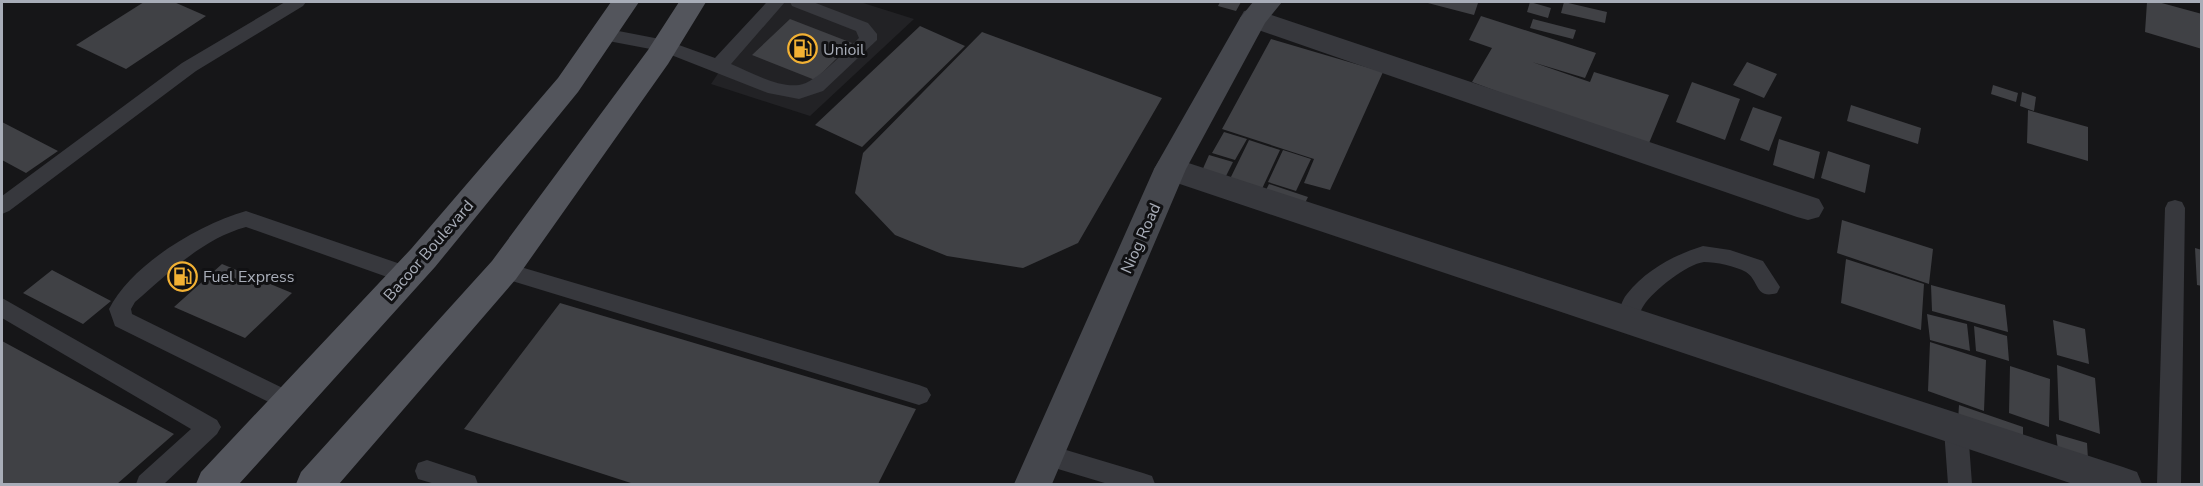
<svg xmlns="http://www.w3.org/2000/svg" width="2203" height="486" viewBox="0 0 2203 486" font-family="'Nunito Sans',sans-serif">
	<rect width="100%" height="100%" fill="#161618"/>
	<path fill="#222225" d="M766,2H860L914,19L810,116L711,84Z"/>
	<path fill="#404145" d="M144,2H174L206,16L126,69L76,45Z
		M1220,2H1241L1236,11L1218,6Z
		M1424,2H1471L1478,3L1474,15Z
		M1530,2L1551,8L1548,18L1527,12Z
		M1564,2L1607,12L1605,23L1561,13Z
		M2147,2H2158L2202,14V49L2145,32Z
		M1481,16L1596,53L1585,78L1532,62L1590,82L1594,72L1669,95L1647,148L1472,82L1492,48L1469,40Z
		M790,19L852,43L815,80L752,55Z
		M1533,19L1576,30L1573,39L1530,28Z
		M920,26L965,46L862,147L815,125Z
		M982,32L1162,98L1078,243L1023,268L947,256L895,235L855,193L863,153Z
		M1271,39L1383,72L1330,190L1304,183L1314,159L1222,129Z
		M1747,62L1777,74L1764,98L1733,85Z
		M1692,82L1740,99L1725,140L1676,122Z
		M1993,85L2018,93L2016,102L1991,94Z
		M2022,92L2036,97L2034,111L2020,106Z
		M1851,105L1921,128L1918,144L1847,121Z
		M1753,107L1782,117L1769,151L1740,140Z
		M2028,110L2088,127V161L2027,143Z
		M2,122L58,151L26,173L2,160Z
		M1224,132L1247,139L1235,160L1212,153Z
		M1779,139L1820,152L1814,179L1773,165Z
		M1249,140L1280,150L1261,191L1229,181Z
		M1283,150L1311,159L1296,191L1268,182Z
		M1828,151L1870,165L1865,193L1821,178Z
		M1209,155L1233,162L1224,180L1201,173Z
		M1269,184L1308,197L1304,205L1265,192Z
		M1842,220L1933,249L1929,284L1837,253Z
		M2195,248L2202,250V286L2197,285Z
		M1846,259L1924,284L1921,330L1841,303Z
		M222,264L292,293L245,338L174,307Z
		M52,270L111,301L83,324L23,293Z
		M1931,285L2005,305L2008,332L1932,311Z
		M560,303L916,409L878,484H634L464,429Z
		M1927,314L1967,324L1970,351L1930,340Z
		M2053,320L2085,329L2089,364L2057,355Z
		M1974,326L2007,336L2009,361L1976,351Z
		M2,341L174,434L117,484H2Z
		M1930,342L1986,360L1984,411L1928,391Z
		M2057,365L2095,378L2100,434L2059,420Z
		M2010,366L2050,379L2049,427L2009,413Z
		M1959,405L2023,427V444L1958,421Z
		M2056,434L2087,443L2088,459L2058,450Z"/>
	<g fill="none" stroke-linecap="round" stroke-linejoin="round">
		<path fill="#37383d" fill-rule="evenodd" d="M285,2H306L303,6L196,71L9,211L2,214V196L182,63Z
			M767,2H785L731,64C750,72 778,88 799,85C816,83 846,50 859,38L856,31L792,6L790,2H813L868,23L877,34V40L823,91L799,99L768,93L661,51L603,40L597,38L594,34L597,30L603,28L665,40L715,58Z
			M2175,200L2182,202L2185,208L2181,484H2157L2165,208L2168,202Z
			M246,211L415,269L418,275L415,281L407,284L246,227C202,239 169,273 135,302L131,309L132,314L299,396L303,403L299,410L291,413L115,326L109,309C131,265 199,224 246,211Z
			M1703,246L1730,250L1763,261L1780,287L1777,293C1755,300 1759,280 1746,272C1735,266 1716,262 1704,262C1687,264 1653,291 1644,305C1639,312 1638,321 1635,327L1627,330L1619,327L1616,321C1619,312 1621,301 1627,294C1646,270 1674,255 1703,246Z
			M504,262L919,385L927,388L931,395L927,402L919,405L496,276L493,270L496,264Z
			M2,298L217,420L221,427L217,434L164,484H136L139,476L191,429L2,318Z
			M1956,420L1964,423L1968,430L1972,484H1948L1944,430L1948,423Z
			M1046,444L1143,473L1152,476L1155,484H1108L1038,463L1034,455L1038,447Z
			M427,460L475,476L478,484H435L418,479L415,471L418,463Z"/>
		<path fill="#37383d" fill-rule="evenodd" d="M1254,9L1819,199L1824,208L1819,217L1808,220L1797,217L1244,25L1240,18L1244,11Z
			M1170,157L2123,467L2137,472L2142,484H2073L1159,177L1154,169L1159,161Z"/>
		<path fill="#45474d" fill-rule="evenodd" d="M1253,2H1282L1265,23L1186,169L1052,484H1014L1154,169L1240,18Z"/>
		<path fill="#53555c" fill-rule="evenodd" d="M611,2H639L578,92L435,267L239,484H196L201,472L411,249L558,78Z
			M679,2H706L668,64L516,279L339,484H296L301,472L492,261L648,50Z"/>
	</g>
	<defs>
		<symbol id="fuel-ring" viewBox="-11 -11 22 22"><circle r="9.5" fill="#111113" stroke="#f2b134" stroke-width="1.5"/><path d="M-5.5-6h7V0h2V4h1.3V-2.5L3-4.5l.8-.8L6-3V5H2.5V1h-1V6h-7ZM-4.2-4.7v3.2H.2V-4.7Z" fill="#f2b134"/></symbol>
	</defs>
	<g fill-rule="evenodd">
		<use href="#fuel-ring" x="786" y="32" width="33" height="33"/>
		<use href="#fuel-ring" x="166" y="260" width="33" height="33"/>
	</g>
	<g text-anchor="middle" stroke-width="6" stroke-linejoin="round" paint-order="stroke">
		<g font-size="16" fill="#a8adb8" stroke="#111113" text-anchor="start">
			<text x="823" y="55">Unioil</text>
			<text x="203" y="282">Fuel Express</text>
		</g>
		<g font-size="16" fill="#a8adb8" stroke="#111113">
			<text transform="translate(1140 238) rotate(-66)" y="6">Niog Road</text>
			<text transform="translate(428 250) rotate(-49)" y="6">Bacoor Boulevard</text>
		</g>
	</g>
	<rect width="2203" height="486" fill="none" stroke="#a8adb8" stroke-width="6"/>
</svg>
